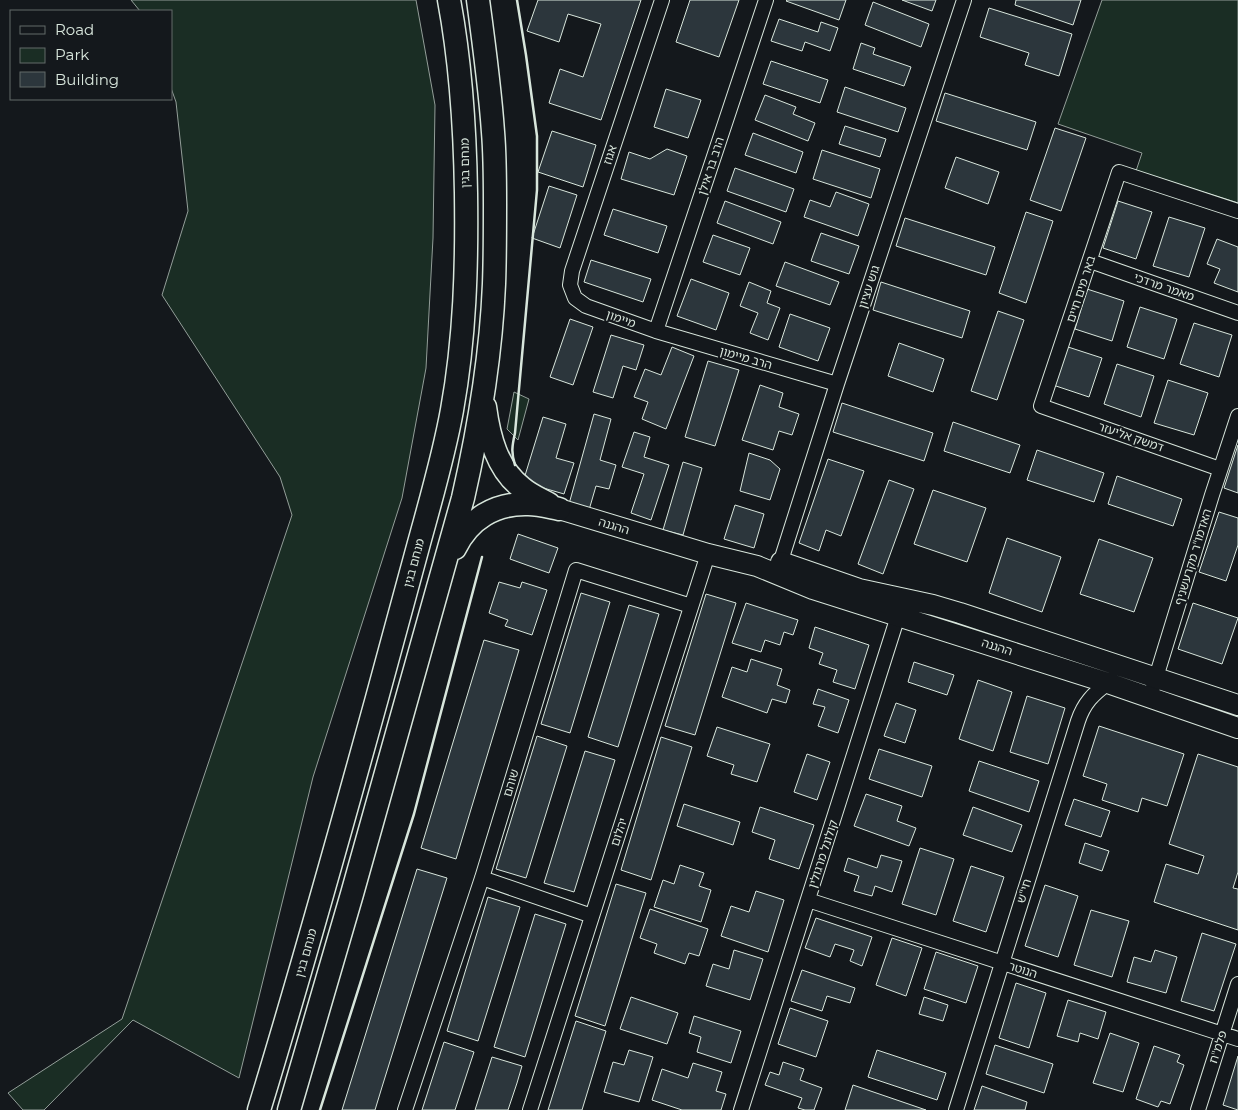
<svg xmlns="http://www.w3.org/2000/svg" width="1238" height="1110" viewBox="0 0 1238 1110" font-family="Montserrat,'Noto Sans Hebrew',sans-serif">
	<rect width="100%" height="100%" fill="#14181c"/>
	<path fill="#1a2d24" stroke="#939e99" d="M131,0H416L435,105L433,238L426,368L402,498L313,777L239,1078L133,1020L44,1110H23L8,1093L122,1019L292,515L280,477L162,295L188,211L176,102L171,88V11H140Z
		M1102,0H1238V203L1136,171L1142,153L1058,124Z
		M514,392L529,399L518,440L507,429Z"/>
	<path fill="#2c363c" stroke="#d8e6dc" d="M538,0H641L601,120L549,103L560,69L583,77L601,24L568,14L559,42L527,31Z
		M690,0H739L719,57L676,42Z
		M787,0H846L839,20L786,1Z
		M902,0H936L932,11Z
		M1016,0H1081L1073,25L1015,5Z
		M873,2L929,24L921,47L865,25Z
		M989,8L1072,34L1059,76L1025,65L1029,53L980,37Z
		M779,19L818,32L821,22L838,28L830,51L805,42L802,51L771,41Z
		M861,43L875,48L873,54L911,67L904,86L853,69Z
		M771,61L828,80L820,103L763,84Z
		M845,87L906,108L898,132L837,112Z
		M666,89L701,100L688,138L654,127Z
		M945,93L1036,122L1027,150L936,121Z
		M765,95L796,107L793,114L815,123L808,141L755,120Z
		M845,126L886,139L880,157L839,144Z
		M1055,128L1086,138L1061,211L1030,200Z
		M552,131L596,145L583,187L538,172Z
		M753,133L803,152L796,173L745,155Z
		M667,149L687,156L674,195L621,179L629,152L650,159Z
		M822,150L880,169L871,198L813,179Z
		M956,157L999,172L988,204L945,188Z
		M735,168L794,189L786,212L727,191Z
		M549,186L577,195L560,248L532,238Z
		M836,192L869,204L858,236L804,217L810,200L830,207Z
		M725,201L781,222L773,244L717,223Z
		M1118,201L1152,212L1136,259L1103,248Z
		M613,209L667,226L658,253L604,235Z
		M1026,212L1053,221L1026,303L999,293Z
		M1169,217L1205,228L1189,277L1153,266Z
		M905,218L995,247L986,275L896,246Z
		M821,233L859,246L849,274L811,261Z
		M713,235L750,248L740,275L703,262Z
		M1217,239L1238,247V292L1214,283L1220,269L1207,264Z
		M591,260L651,279L643,302L584,282Z
		M785,262L839,282L830,305L776,286Z
		M691,279L729,293L716,330L677,316Z
		M749,282L771,291L767,303L780,308L768,340L750,333L758,313L740,306Z
		M881,282L970,311L962,338L873,310Z
		M1087,289L1124,301L1112,341L1075,329Z
		M1140,307L1177,319L1164,359L1127,347Z
		M998,311L1024,320L997,400L971,391Z
		M790,314L830,328L818,361L779,347Z
		M570,319L593,327L573,385L550,377Z
		M1194,323L1232,335L1219,377L1180,364Z
		M611,335L644,345L636,370L623,366L613,398L593,392Z
		M899,343L944,359L933,392L888,376Z
		M1065,346L1102,358L1089,397L1053,385Z
		M672,347L694,356L666,429L642,419L648,402L634,397L645,369L661,375Z
		M708,361L739,370L715,446L685,437Z
		M1117,364L1154,376L1141,417L1104,404Z
		M1168,380L1208,393L1194,435L1154,423Z
		M760,385L783,393L779,407L799,414L792,435L779,431L773,450L742,440Z
		M842,403L933,433L924,461L833,432Z
		M594,414L611,419L600,460L616,465L609,489L596,486L589,510L569,504Z
		M543,417L566,424L556,458L574,463L564,494L523,482Z
		M953,422L1020,445L1010,473L944,451Z
		M634,432L650,437L644,457L669,465L651,520L631,513L644,474L622,467Z
		M1238,445V493L1224,488Z
		M1037,450L1104,473L1094,502L1027,480Z
		M749,453L770,460L780,469L770,500L740,491Z
		M828,459L864,471L841,536L826,530L819,551L799,543Z
		M683,462L702,468L683,535L663,530Z
		M1117,476L1182,499L1173,526L1108,504Z
		M889,480L914,489L883,574L858,564Z
		M933,490L986,508L967,562L914,544Z
		M735,505L764,514L754,548L724,539Z
		M1219,512L1238,518V545L1226,581L1199,572Z
		M518,534L558,548L549,573L510,559Z
		M1007,538L1061,557L1042,612L989,593Z
		M1099,539L1153,558L1134,612L1080,594Z
		M499,582L520,588L522,582L547,590L532,635L505,626L508,620L489,613Z
		M581,593L610,602L570,733L541,724Z
		M706,594L736,603L695,735L665,726Z
		M746,603L798,620L793,635L784,632L780,645L765,640L761,652L732,643Z
		M1193,603L1238,618L1222,664L1178,649Z
		M629,605L659,614L618,747L588,737Z
		M815,627L869,645L855,689L833,682L837,670L819,664L823,653L809,648Z
		M484,640L519,650L456,859L421,848Z
		M751,659L782,669L777,685L790,690L786,703L772,699L767,713L722,697L732,667L747,672Z
		M914,662L954,675L947,695L908,682Z
		M978,680L1012,692L993,751L959,739Z
		M818,689L849,700L838,733L818,726L825,707L813,704Z
		M1027,696L1065,708L1048,764L1010,752Z
		M896,703L916,710L905,743L884,736Z
		M1099,726L1184,754L1167,806L1142,798L1138,812L1102,800L1107,784L1083,776Z
		M717,727L770,744L757,782L731,774L734,765L707,756Z
		M537,736L567,746L526,878L496,869Z
		M661,737L692,747L651,880L621,870Z
		M879,749L932,766L922,797L869,779Z
		M585,751L615,760L574,892L544,883Z
		M807,754L830,762L817,800L794,792Z
		M1198,754L1238,767V872L1233,888L1238,889V930L1154,902L1166,864L1198,874L1204,856L1169,844Z
		M979,761L1039,781L1029,812L969,791Z
		M866,794L902,806L897,821L916,828L909,846L854,826Z
		M1074,799L1110,811L1101,837L1065,825Z
		M684,804L740,822L733,845L677,826Z
		M760,807L814,825L799,869L769,859L775,840L752,832Z
		M973,807L1022,825L1012,852L963,835Z
		M1085,843L1109,851L1102,871L1079,863Z
		M920,848L954,859L936,915L902,904Z
		M881,855L902,861L892,892L875,886L872,896L854,891L859,876L844,871L848,858L877,868Z
		M680,865L704,873L699,886L711,890L701,922L654,907L663,880L674,884Z
		M971,866L1004,877L986,932L953,921Z
		M417,869L447,878L382,1087L375,1110H342Z
		M616,884L646,893L605,1026L575,1016Z
		M1045,885L1078,896L1058,957L1025,946Z
		M756,891L784,900L768,952L721,936L731,906L749,912Z
		M488,897L520,907L478,1041L447,1031Z
		M650,909L708,929L699,956L689,953L685,964L654,953L657,944L640,938Z
		M1091,910L1129,921L1112,977L1074,965Z
		M535,914L566,924L525,1057L494,1047Z
		M816,918L872,937L862,966L850,961L854,950L835,944L830,957L805,948Z
		M1202,933L1236,944L1214,1011L1181,1001Z
		M892,938L922,948L906,996L876,985Z
		M734,950L763,959L750,1000L706,986L713,964L729,969Z
		M1155,950L1177,957L1166,993L1127,982L1134,957L1151,962Z
		M936,952L978,966L966,1003L924,989Z
		M802,970L855,988L850,1003L827,996L822,1011L791,1001Z
		M1016,983L1046,993L1029,1048L999,1038Z
		M631,997L678,1013L667,1044L620,1029Z
		M924,997L948,1005L943,1021L919,1014Z
		M1068,1000L1106,1012L1098,1039L1080,1033L1078,1042L1057,1036Z
		M790,1008L828,1021L816,1057L778,1044Z
		M694,1016L741,1031L731,1063L697,1052L701,1037L689,1033Z
		M576,1021L606,1031L582,1110H548Z
		M1110,1033L1139,1043L1123,1092L1093,1083Z
		M444,1042L474,1052L455,1110H422Z
		M995,1045L1053,1064L1044,1093L986,1074Z
		M1154,1046L1180,1055L1177,1062L1184,1065L1170,1104L1161,1101L1158,1107L1136,1099Z
		M629,1050L653,1057L639,1102L604,1092L613,1062L624,1065Z
		M877,1050L946,1073L937,1100L868,1077Z
		M1238,1056V1110L1223,1105Z
		M492,1057L522,1066L517,1083L508,1110H475Z
		M783,1062L804,1069L800,1080L822,1088L814,1110H805L798,1108L802,1098L765,1085L770,1072L779,1075Z
		M693,1063L722,1072L716,1091L726,1094L721,1110H682L652,1100L662,1069L688,1078Z
		M853,1085L926,1110H845Z
		M982,1086L1027,1102L1025,1110H974Z"/>
	<g fill="none" stroke-linecap="round" stroke-linejoin="round">
		<defs>
			<path id="street" d="M662,0L572,271L570,285L575,298L586,306L656,331L837,384
				M1090,261L1238,313
				M656,331L766,0
				M1220,469L1041,406L1119,172L1238,211
				M778,570L837,384L964,0
				M1150,697L1212,495L1238,416
				M482,878L592,916
				M808,900L1238,1039
				M405,1110L482,878L576,570L691,606
				M530,1110L708,554
				M741,1110L898,616L903,609
				M956,1110L1078,721C1084,703 1093,694 1108,683
				M1198,1110L1238,984"/>
			<path id="secondary" d="M559,509L708,554L757,566L813,589L1108,683L1238,728
				M781,562L859,589L933,605L960,613L1238,705"/>
			<path id="primary" d="M485,407C489,437 497,469 522,488C530,495 540,499 549,504
				M455,548C469,519 495,503 528,504C538,504 549,507 559,509
				M259,1110C301,973 339,836 377,698C391,646 405,595 419,543C431,499 444,455 452,410C465,338 467,266 466,193C465,128 461,64 449,0
				M289,1110L352,894L463,498C479,428 491,356 494,284C495,257 495,231 495,204C495,180 495,156 493,132C490,88 484,44 478,0"/>
		</defs>
		<use href="#street" stroke="#d8e6dc" stroke-width="16"/>
		<use href="#secondary" stroke="#d8e6dc" stroke-width="22"/>
		<use href="#primary" stroke="#d8e6dc" stroke-width="25"/>
		<use href="#street" stroke="#14181c" stroke-width="14"/>
		<use href="#secondary" stroke="#14181c" stroke-width="20"/>
		<use href="#primary" stroke="#14181c" stroke-width="22"/>
		<path stroke="#d8e6dc" stroke-width="2.5" d="M515,465C511,453 512,446 515,433L537,190V136L526,55L517,0
			M320,1110L414,814L482,557"/>
	</g>
	<g text-anchor="middle" stroke-width="4" stroke-linejoin="round" paint-order="stroke">
		<g font-size="12" fill="#d8e6dc" stroke="#14181c">
			<text transform="translate(610 155) rotate(-72)" y="4">אגוז</text>
			<text transform="translate(465 163) rotate(-91)" y="4">מנחם בגין</text>
			<text transform="translate(711 166) rotate(-72)" y="4">הרב בר אילן</text>
			<text transform="translate(869 287) rotate(-72)" y="4">גוש עציון</text>
			<text transform="translate(1164 287) rotate(19)" y="4">מאמר מרדכי</text>
			<text transform="translate(1081 289) rotate(-72)" y="4">באר מים חיים</text>
			<text transform="translate(621 319) rotate(19)" y="4">מיימון</text>
			<text transform="translate(746 358) rotate(16)" y="4">הרב מיימון</text>
			<text transform="translate(1131 437) rotate(19)" y="4">דמשק אליעזר</text>
			<text transform="translate(614 526) rotate(17)" y="4">ההגנה</text>
			<text transform="translate(1193 557) rotate(-73)" y="4">האדמו"ר מקרעשניף</text>
			<text transform="translate(414 563) rotate(-75)" y="4">מנחם בגין</text>
			<text transform="translate(997 647) rotate(18)" y="4">ההגנה</text>
			<text transform="translate(511 783) rotate(-73)" y="4">שוהם</text>
			<text transform="translate(619 832) rotate(-72)" y="4">יהלום</text>
			<text transform="translate(823 854) rotate(-72)" y="4">קולונל מרגולין</text>
			<text transform="translate(1024 891) rotate(-73)" y="4">חי"ש</text>
			<text transform="translate(306 953) rotate(-74)" y="4">מנחם בגין</text>
			<text transform="translate(1023 970) rotate(18)" y="4">הנוטר</text>
			<text transform="translate(1218 1047) rotate(-72)" y="4">פלמ"ח</text>
		</g>
	</g>
	<rect x="10" y="10" width="162" height="90" fill="#14181c" stroke="#626a69"/>
	<rect x="20" y="26" width="25" height="8" fill="#14181c" stroke="#626a69"/>
	<text x="55" y="35" font-size="15" fill="#d8e6dc">Road</text>
	<rect x="20" y="48" width="25" height="15" fill="#1a2d24" stroke="#626a69"/>
	<text x="55" y="60" font-size="15" fill="#d8e6dc">Park</text>
	<rect x="20" y="72" width="25" height="15" fill="#2c363c" stroke="#626a69"/>
	<text x="55" y="85" font-size="15" fill="#d8e6dc">Building</text>
</svg>
